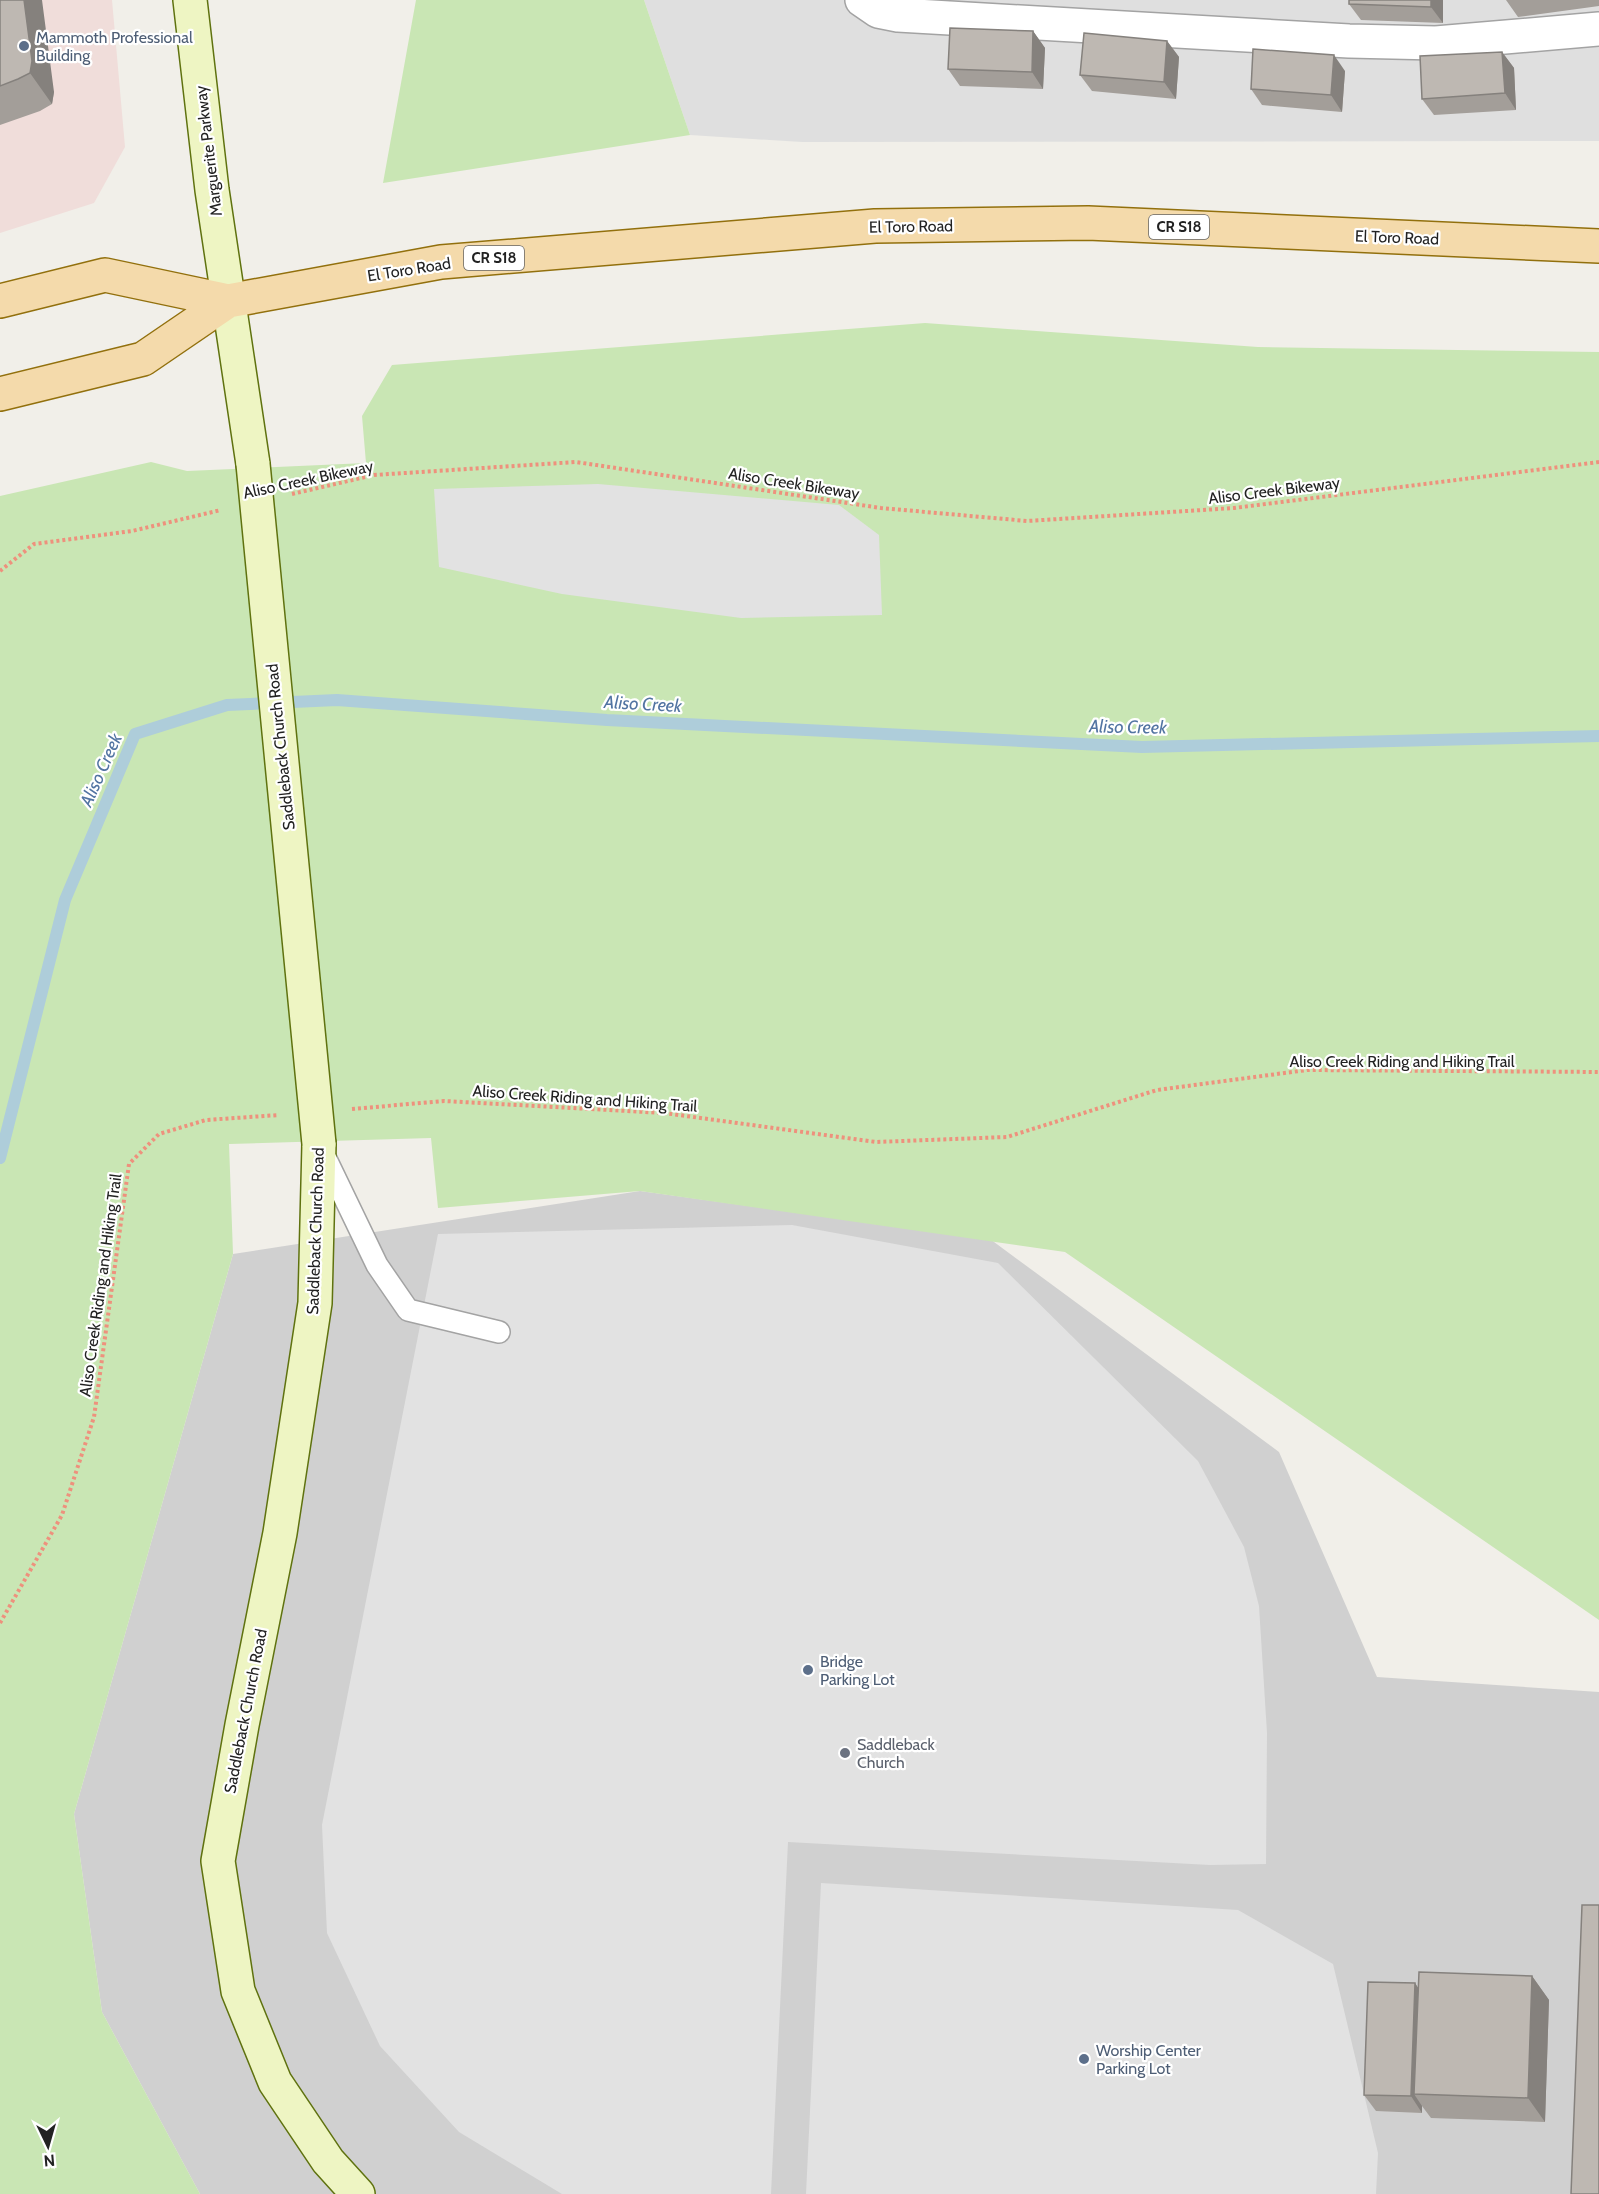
<svg xmlns="http://www.w3.org/2000/svg" width="1599" height="2194" viewBox="0 0 1599 2194" font-family="Cabin,sans-serif">
	<rect width="100%" height="100%" fill="#f1efe9"/>
	<path fill="#dfdfdf" d="M644,0H1599V141L802,142L690,135Z"/>
	<path fill="#f0ddda" d="M0,0H112L125,147L94,203L0,233Z"/>
	<path fill="#d0d0d0" d="M640,1191L990,1239L1279,1452L1377,1677L1599,1692V2194H200L102,2012L74,1814L233,1254Z"/>
	<path fill="#c9e6b4" d="M416,0H644L690,135L383,183Z
		M925,323L1258,347L1599,352V1620L1065,1252L640,1191L438,1208L431,1138L229,1144L233,1254L74,1814L102,2012L200,2194H0V496L151,462L187,471L366,463L362,416L392,365Z"/>
	<path fill="#e2e2e2" d="M598,484L839,505L879,535L882,615L741,618L562,594L439,567L434,489Z
		M792,1225L998,1263L1198,1461L1244,1547L1259,1606L1267,1733L1266,1864L1210,1865L788,1842L771,2194H562L459,2132L380,2046L327,1933L322,1825L438,1234Z
		M821,1883L1238,1910L1333,1964L1378,2153L1376,2194H806Z"/>
	<g fill="none" stroke-linecap="round" stroke-linejoin="round">
		<path stroke="#aecdda" stroke-width="12" d="M0,1158L65,900L135,734L227,705L337,700L607,720L1142,747L1599,736"/>
		<defs>
			<path id="lane" d="M323,1153L377,1265L408,1310L499,1332"/>
			<path id="street" d="M862,0L878,11L898,15L1349,41L1436,43L1599,29"/>
			<path id="secondary" d="M190,0L212,190L253,464
				M319,1144L315,1303L280,1533L242,1725L218,1861L238,1991L275,2082L328,2161L358,2194"/>
			<path id="primary" d="M0,301L105,275L228,301L441,262L875,226L1088,223L1599,246
				M0,394L143,359L228,301"/>
		</defs>
		<use href="#lane" stroke="#a3a3a3" stroke-width="24"/>
		<use href="#street" stroke="#a3a3a3" stroke-width="36"/>
		<use href="#secondary" stroke="#5f720f" stroke-width="36"/>
		<use href="#primary" stroke="#92700d" stroke-width="36"/>
		<path stroke="#ee917d" stroke-width="4" stroke-dasharray="3 3" stroke-linecap="butt" d="M292,494L374,475L576,462L881,508L1027,521L1234,508L1599,462
			M0,571L34,544L132,531L221,510
			M352,1109L444,1101L664,1113L876,1142L1007,1137L1157,1090L1307,1070L1599,1072
			M0,1623L62,1515L94,1417L129,1164L159,1134L206,1120L279,1115"/>
		<use href="#lane" stroke="#fff" stroke-width="21"/>
		<use href="#street" stroke="#fff" stroke-width="33"/>
		<use href="#secondary" stroke="#eef5c3" stroke-width="33"/>
		<use href="#primary" stroke="#f4daab" stroke-width="33"/>
		<defs>
			<path id="secondary-bridge" d="M253,464L319,1144"/>
		</defs>
		<use href="#secondary-bridge" stroke="#5f720f" stroke-width="36" stroke-linecap="butt"/>
		<use href="#secondary-bridge" stroke="#eef5c3" stroke-width="33"/>
	</g>
	<path fill="#a39e99" d="M0,0L54,92L52,104L40,111L0,125Z
		M1349,0H1443V23L1361,20L1349,4Z
		M1506,0H1599V6L1518,17Z
		M1033,31L1045,48L1043,89L960,86L948,69Z
		M1167,41L1179,57L1176,99L1092,91L1080,75Z
		M1502,52L1514,68L1516,110L1434,115L1422,99Z
		M1345,71L1342,112L1262,105L1251,89Z
		M1532,1976L1549,2000L1545,2122L1431,2118L1422,2106V2113L1376,2111L1364,2095L1415,1983L1418,1988Z"/>
	<path fill="#85817d" d="M24,0H42L54,92L52,104L30,73Z
		M1431,0H1443V23L1431,7Z
		M1033,31L1045,48L1043,89L1032,72Z
		M1167,41L1179,57L1176,99L1164,82Z
		M1502,52L1514,68L1516,110L1505,93Z
		M1334,55L1345,71L1342,112L1331,95Z
		M1532,1976L1549,2000L1545,2122L1528,2098Z
		M1415,1983L1426,2000L1414,2094L1422,2106V2113L1411,2096Z"/>
	<path fill="#beb8b2" stroke="#85817d" stroke-width="1.5" d="M0,0H24L32,61L30,73L18,79L0,86Z
		M1349,0H1431V7L1349,4Z
		M950,28L1033,31L1032,72L948,69Z
		M1084,33L1167,41L1164,82L1080,75Z
		M1253,49L1334,55L1331,95L1251,89Z
		M1502,52L1505,93L1422,99L1420,56Z
		M1582,1905H1599V2194H1571Z
		M1419,1972L1532,1976L1528,2098L1414,2094Z
		M1368,1982L1415,1983L1411,2096L1364,2095Z"/>
	<g fill="#5c6f8a" stroke="#fff" stroke-width="2">
		<circle cx="24" cy="46" r="6"/>
		<circle cx="808" cy="1670" r="6"/>
		<circle cx="1084" cy="2059" r="6"/>
	</g>
	<circle fill="#6b7280" stroke="#fff" stroke-width="2" cx="845" cy="1753" r="6"/>
	<g text-anchor="middle" stroke-width="4.5" stroke-linejoin="round" paint-order="stroke">
		<g fill="#fff" stroke="#646464" stroke-width="1.5">
			<rect x="1149" y="215" width="60" height="24" rx="4.5"/>
			<rect x="464" y="246" width="60" height="24" rx="4.5"/>
		</g>
		<g font-size="15" font-weight="bold" fill="#222">
			<text x="1179" y="232">CR S18</text>
			<text x="494" y="263">CR S18</text>
		</g>
		<g font-size="16" fill="#4e5e75" stroke="#fff" text-anchor="start">
			<text x="36" y="43">Mammoth Professional<tspan x="36" dy="18">Building</tspan></text>
			<text x="820" y="1667">Bridge<tspan x="820" dy="18">Parking Lot</tspan></text>
			<text x="1096" y="2056">Worship Center<tspan x="1096" dy="18">Parking Lot</tspan></text>
		</g>
		<g font-size="16" fill="#222" stroke="#fff">
			<text transform="translate(208 151) rotate(-97)" y="6">Marguerite Parkway</text>
			<text transform="translate(911 226) rotate(-1)" y="6">El Toro Road</text>
			<text transform="translate(1397 237) rotate(2)" y="6">El Toro Road</text>
			<text transform="translate(409 269) rotate(-9)" y="6">El Toro Road</text>
			<text transform="translate(308 479) rotate(-12)" y="6">Aliso Creek Bikeway</text>
			<text transform="translate(794 483) rotate(9)" y="6">Aliso Creek Bikeway</text>
			<text transform="translate(1274 490) rotate(-7)" y="6">Aliso Creek Bikeway</text>
			<text transform="translate(280 747) rotate(-96)" y="6">Saddleback Church Road</text>
			<text x="1402" y="1067">Aliso Creek Riding and Hiking Trail</text>
			<text transform="translate(585 1098) rotate(4)" y="6">Aliso Creek Riding and Hiking Trail</text>
			<text transform="translate(315 1231) rotate(-88)" y="6">Saddleback Church Road</text>
			<text transform="translate(100 1285) rotate(-82)" y="6">Aliso Creek Riding and Hiking Trail</text>
			<text transform="translate(245 1711) rotate(-79)" y="6">Saddleback Church Road</text>
		</g>
		<g font-size="16" fill="#5b616d" stroke="#fff" text-anchor="start">
			<text x="857" y="1750">Saddleback<tspan x="857" dy="18">Church</tspan></text>
		</g>
		<g font-size="18" font-style="italic" fill="#5274a2" stroke="#fff">
			<text transform="translate(643 704) rotate(3)" y="6">Aliso Creek</text>
			<text transform="translate(1128 727) rotate(1)" y="6">Aliso Creek</text>
			<text transform="translate(101 770) rotate(-66)" y="6">Aliso Creek</text>
		</g>
	</g>
	<g transform="translate(48 2146) rotate(175)" stroke="#ffffff" stroke-width="4.5" paint-order="stroke">
	<path d="M0-4.5L10 22L0 15L-10 22Z" fill="#222222"/>
	<text y="-9" font-size="16" font-weight="bold" text-anchor="middle" fill="#222222">N</text>
	</g>
</svg>
